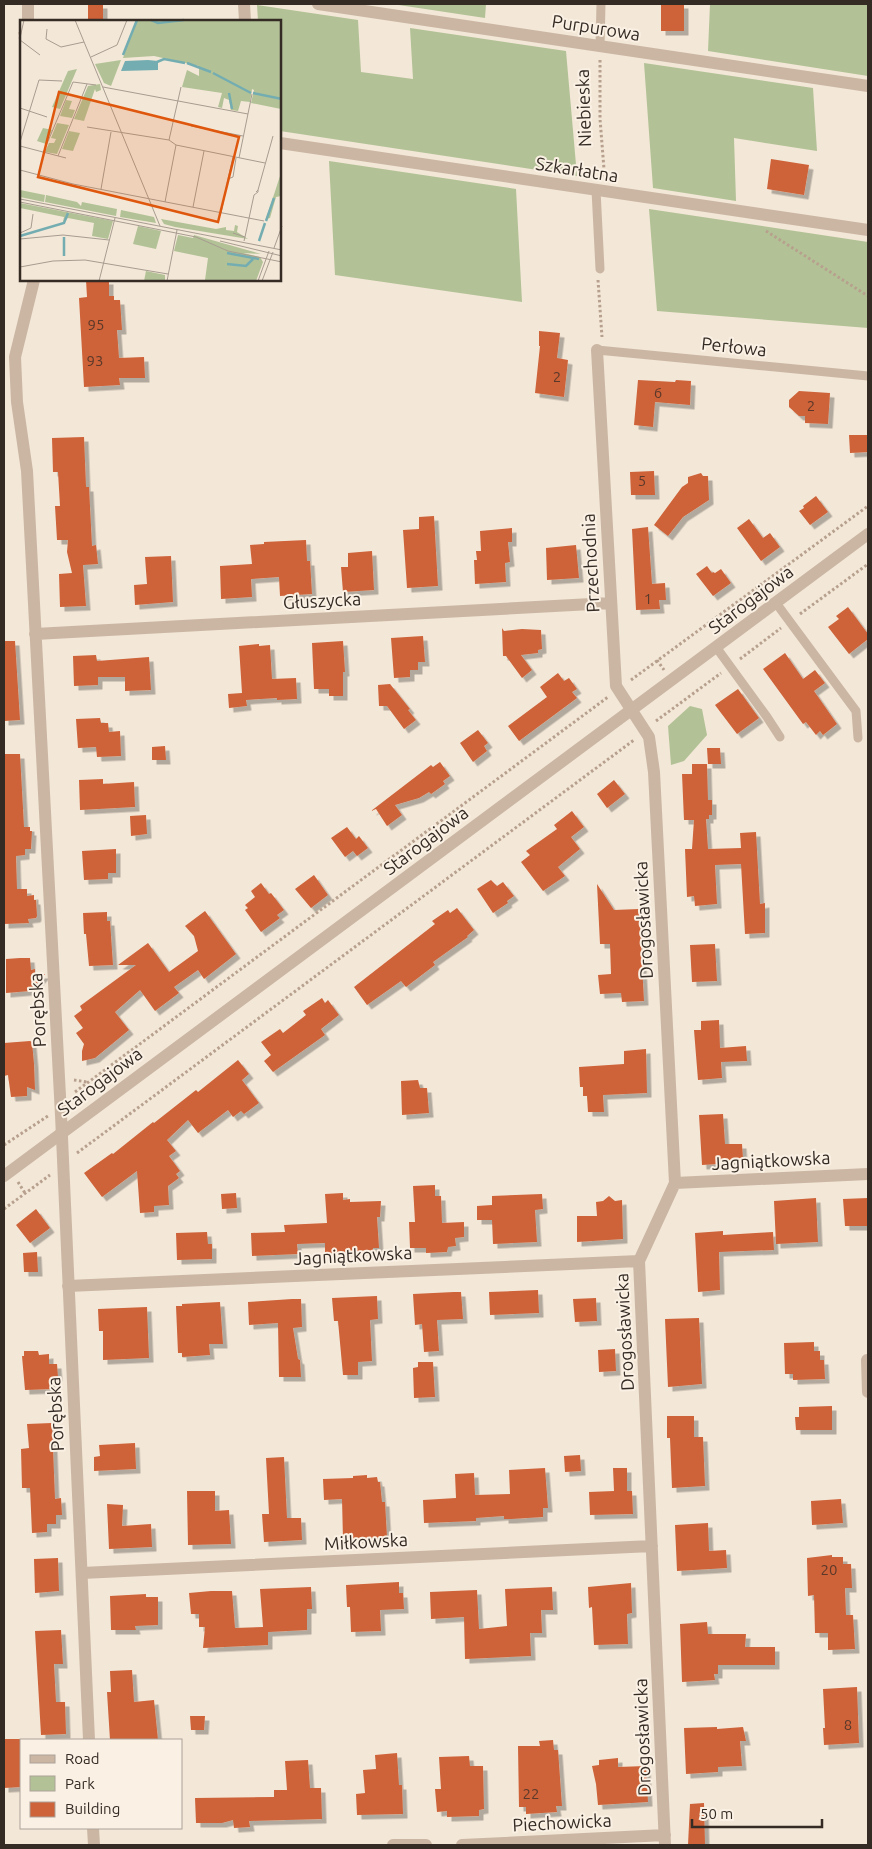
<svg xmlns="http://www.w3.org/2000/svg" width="872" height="1849" viewBox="0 0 872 1849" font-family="Ubuntu,sans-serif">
	<defs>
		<filter id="shadow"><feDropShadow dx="4.5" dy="4.5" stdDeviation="0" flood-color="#0004"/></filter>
	</defs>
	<rect width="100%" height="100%" fill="#f3e7d7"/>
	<path fill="#b2c296" d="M392,4H486L485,18Z
		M710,4H868V76L708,51Z
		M257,5L358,20L361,72L413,79L410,28L566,51L577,176L280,131V21H258Z
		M644,63L813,88L817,151L734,138L736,201L653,188Z
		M329,161L516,189L522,302L335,275Z
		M649,209L868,242V328L657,311Z
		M690,706L702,709L707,735L684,761L671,765L668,726Z"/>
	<path fill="#ce6239" filter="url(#shadow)" d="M88,4H103V21H88Z
		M661,4H684V31H661Z
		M771,159L809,165L804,195L767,189Z
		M86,280H109V296H114V300H120L122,330H117L119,358L144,357L145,378H119L120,385L84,387L79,298L87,297Z
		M539,331L560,333L557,358L568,360L564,397L535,393L540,346H539Z
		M638,380L675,382L676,380L691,381L690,405L655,402L653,427L634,425Z
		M799,391L830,393L828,424L805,423V416H799L789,407V400Z
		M849,435H868V452L850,453Z
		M84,437L86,487H89L92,546L96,545L98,564L83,565L86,606L60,607L59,574L72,573L67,552L68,540H57L55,506H60L58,472H53L52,438Z
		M654,471L655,495H631L630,472Z
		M701,473L703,476H708L709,500L683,517L668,536L654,525L682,487L688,483V477Z
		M816,496L828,512L810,525L799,511L804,508L803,506Z
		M434,516L438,586L407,588L403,530L419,529V517Z
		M749,519L763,538L770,533L780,547L761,561L737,528Z
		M648,527L652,584L665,583L666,600H659L660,609L636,610L632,529Z
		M512,528V542H508L510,562L505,563L506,582L475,584L474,560H477L476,551H481L480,531Z
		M306,540L307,561H310L312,594L280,596L279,577L251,579L252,597L221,599L220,566L252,564L250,545L264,544V542Z
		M576,545L579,578L547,580L546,548Z
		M372,551L374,590L343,592L341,567H348V553Z
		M171,556L173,602L135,605L134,585L147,584L145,557Z
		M707,566L712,573L713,572L715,573L721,569L731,583L713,596L696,574Z
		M848,607L868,634V639L849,654L828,627L839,619L836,616Z
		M502,628L504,631L522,629L541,630L542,649L538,650V653L521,655L532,670L522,678L506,656H503Z
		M423,636L425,662H418V670H410V677L394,678L391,638Z
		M4,641H15L20,720L4,721Z
		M343,641L345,672H343V696H329V689H314L312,643Z
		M259,644V646L270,645L272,679L296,678L297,699L277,700V698L246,700L247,706L229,708L228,694L242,693L239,646Z
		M785,653L803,679L815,670L825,683L814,691L837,724L823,735L820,731L816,735L806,722L803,724L763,669Z
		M96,655L97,661L149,657L151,690L125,691V677H98V685L74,686L73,656Z
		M558,673L564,681L569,678L577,689L572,692L577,698L519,741L508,726L547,697L540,687Z
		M390,684L410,709L408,710L416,720L404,729L387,706H379L378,685Z
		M738,689L759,718L737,734L715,705Z
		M100,718L101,723H108L109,732L120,731L121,756L97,757L96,747L78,748L76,719Z
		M478,730L488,743L484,746L487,751L473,762L460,743Z
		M165,746L166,760H152V747Z
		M707,748H720L721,764H708Z
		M4,754H20L24,827H30V831H32L31,849H25V855L16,856L17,889H27V896L34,895V900H36L37,916L36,918L28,919L29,923L4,924Z
		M440,762L450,776L443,781L445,784L431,794L429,792L419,798L395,805L402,815L387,826L376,809L371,811L431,765L433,767Z
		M692,764H707L708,800H712V815H709V819H706L708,849L741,848L740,833L756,832L760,904L765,903V933L745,934L741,864L715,865L717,904L695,906L694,896L687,897L685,849H692L694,820H684L682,774H692Z
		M103,779V784L134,782L135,807L80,810L79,780Z
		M614,780L625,794L607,808L597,794Z
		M572,811L584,827L571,837L580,849L558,867L565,876L543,891L521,862L530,855L526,851L557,829L554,825Z
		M146,815L147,834L131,836L130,816Z
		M347,827L356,839L359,836L368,848L357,856L353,851L345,857L331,838Z
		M116,849V873H108V879L84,880L82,851Z
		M314,875L328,895L311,908L295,889Z
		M491,880L497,886L503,882L514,896L507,901L508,903L493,913L477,889Z
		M261,883L269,894L271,893L284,910L277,915L280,918L261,932L245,910L248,908L245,905L255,897L251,891Z
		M597,884L614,910L639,909L644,1001L622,1002L621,993L600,994L598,975L611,974L610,944H600Z
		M457,908L474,930L467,936L468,937L433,962L435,965L406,987L401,981L367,1005L354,987L435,924L432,921L448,910L450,913Z
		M205,911L236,954L204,979L198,970L174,987L179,993L155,1011L140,990L115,1012L129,1030L95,1058L82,1061V1051L84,1044L76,1033L83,1028L74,1016L82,1010L80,1006L136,965H118L148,943L169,972L198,951L194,936L185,926Z
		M107,912V921H110L113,965L89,966L86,934H84L83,913Z
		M715,944L717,981L692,982L690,945Z
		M20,958H30L31,970L35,969V974H45L30,991L6,993V959Z
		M322,998L325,1003L328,1000L339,1015L321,1029L325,1035L273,1072L264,1061L271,1055L261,1042L280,1029L283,1033L306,1015L303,1011Z
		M719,1020L720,1048L746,1046L747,1061L721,1062L722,1078L698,1080L694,1030H701V1021Z
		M30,1041L32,1042L34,1064L35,1090L27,1087V1096L11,1097L8,1075L4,1076V1043Z
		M646,1049L647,1093L603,1095L604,1112H588L587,1096H583V1087H580L579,1067L624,1064V1051Z
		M238,1060L249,1074L242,1080L259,1103L244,1114L241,1111L233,1117L228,1110L198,1133L188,1120L167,1140L176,1151L169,1156L180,1171L176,1174L179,1178L168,1186L169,1205L154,1206V1212L140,1213L137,1171L102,1197L84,1173L112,1153L113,1154L153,1122L154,1123L196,1090L198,1092Z
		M418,1080L420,1088H427L429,1113L402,1115L401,1081Z
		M723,1114L725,1144H742L743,1159L716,1161L717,1164L702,1165L699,1115Z
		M435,1185V1196H441L442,1223L464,1222V1237L455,1238L456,1246L448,1247L447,1252L426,1253V1248H410L409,1222H415L413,1186Z
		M236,1193L237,1208L222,1209L221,1194Z
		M343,1193V1200L350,1199V1202L381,1201L380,1217H377L379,1248H373V1250L325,1253V1243L297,1244L298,1254L252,1256L251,1233L285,1232L284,1225L327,1223L325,1194Z
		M542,1194L543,1209L535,1210L537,1242L493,1244L492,1220H477V1206L492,1205V1196Z
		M609,1196L615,1201L622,1200L623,1239L577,1242V1216H597L596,1202L603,1201Z
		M816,1198L818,1242L776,1244L774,1201Z
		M868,1198V1226H845L843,1199Z
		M36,1209L50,1228L30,1243L16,1225Z
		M723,1231V1235L773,1232L774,1250L719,1252L720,1290L698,1292L695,1233Z
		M207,1232L208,1244H212V1259L177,1260L176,1233Z
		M37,1252L38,1272H24L23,1253Z
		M538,1290L539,1313L490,1315L489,1292Z
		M454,1292H461L463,1319L437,1320L439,1351L424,1352L422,1324L415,1325L413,1294Z
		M377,1296L378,1319L370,1320L372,1361L358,1362V1375H343L338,1321H334L332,1298Z
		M596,1298L597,1321L575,1322L573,1299Z
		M292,1299H301L302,1327L293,1328L298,1359L300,1360L301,1377H279L278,1323L249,1325L248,1302Z
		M220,1302L223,1344H209L210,1355L182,1357V1353H178L176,1306H182V1304Z
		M147,1307L149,1358L103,1360V1331H99L98,1309Z
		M699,1318L702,1384L668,1387L665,1319Z
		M814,1342V1351H820V1360H824L825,1379L793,1380V1374H785L784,1343Z
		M615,1349L616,1371L599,1372L598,1350Z
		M24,1351H38L39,1355L49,1354V1364H57L58,1377L50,1378L51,1389L25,1390L22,1356H24Z
		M418,1362H433L435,1397L414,1398L413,1368L418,1367Z
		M832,1406V1430H796L795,1417H799V1407Z
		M667,1416H694V1437H703L705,1486L672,1488L670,1438H667Z
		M52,1423L55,1499L61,1498L62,1515H56V1524H47V1532L32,1533L30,1488H22L21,1449L29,1448L27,1424Z
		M135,1443L136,1469L94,1471V1457L100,1456L99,1445Z
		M580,1455L581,1471L565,1472L564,1456Z
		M284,1457L287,1518H301L302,1540L264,1542L262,1514H269L266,1458Z
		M545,1468L548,1508H543V1517L511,1519H504V1516L476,1518V1521L424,1523L423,1500L456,1498L455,1474L474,1473L475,1495L510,1494L509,1470Z
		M613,1468H627V1491H632L633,1514L590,1515L589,1492L614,1491Z
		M367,1475V1478L377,1477L378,1482H380L382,1502H385L387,1537L343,1539L342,1499L324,1500L323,1479L353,1478V1476Z
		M187,1491H215V1511L229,1510L231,1544L188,1545Z
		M841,1499L843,1523L812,1525L811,1501Z
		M107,1504L123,1505L122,1526L151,1524L152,1547L109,1549Z
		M708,1523L709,1551L726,1550L727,1568L677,1571L675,1525Z
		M832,1555V1557H843V1564H851L852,1588H845L846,1615H853L855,1649L828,1650V1633H815L814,1595L808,1596L807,1558Z
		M58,1558L59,1591L35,1593L34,1559Z
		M399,1582V1593H403L404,1609L380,1610L381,1631L351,1632L350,1607H347L346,1585Z
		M631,1583L632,1613L627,1614L628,1644L594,1645L592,1607L589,1608L588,1587Z
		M311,1587L312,1609H307V1630L268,1632V1645L203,1648L205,1627H199V1614H191L189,1593L211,1591H232L235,1628L263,1627L260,1589Z
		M552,1587L553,1610H541L542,1633H530L531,1656L465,1659L464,1617L431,1619L430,1592L477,1590L479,1629L507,1626L505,1589Z
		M146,1594V1597H158V1625L135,1626L136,1630H111L110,1596Z
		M707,1622L708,1634H746L745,1647H775V1665H718V1674H714L715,1680L682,1682L680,1624Z
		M61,1630L63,1664H54L56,1702H65L66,1734L41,1735L35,1631Z
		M132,1670L134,1702L154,1700L158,1740H110L107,1692H111L110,1671Z
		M857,1687L859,1743L824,1745L823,1728H825L823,1689Z
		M190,1716H205L204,1730H191Z
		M717,1727V1729L743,1727L746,1741H740L742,1766L718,1767V1772L686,1774L684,1728Z
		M4,1739H21V1787L4,1788Z
		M553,1740L554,1750H558L562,1806H556L557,1812L526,1814V1807H519L518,1746H540L539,1741Z
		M397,1753L399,1785H402L403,1814L357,1815L356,1794L365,1793L363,1770L376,1769L375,1755Z
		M469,1756L470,1766H483L484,1809L479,1810V1816L447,1817V1811L437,1812L435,1789H441L439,1757Z
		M618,1758V1767L646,1766L648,1802L598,1805L596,1784L592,1766L599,1765V1760Z
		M308,1760L310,1788H321L322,1819L249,1821L250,1827L234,1828L233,1820L222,1823H196L195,1798L274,1797V1790H287L285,1761Z
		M704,1803L705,1845H688L690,1804Z"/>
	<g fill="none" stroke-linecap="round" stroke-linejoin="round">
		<path stroke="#b7a08d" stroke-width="3" stroke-dasharray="2.5 2.5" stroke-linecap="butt" d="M20,32L21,50
			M600,60V119L604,169L602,176
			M766,231L868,296
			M598,280L602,337
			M800,614L868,564
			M740,659L781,628
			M657,660L664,670
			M631,680L868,506
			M656,721L721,673
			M74,1080L87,1082
			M75,1092L608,697
			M4,1145L48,1116
			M77,1153L634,740
			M18,1182L25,1193
			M4,1209L50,1175"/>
		<path stroke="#cbb6a3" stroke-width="9" d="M600,46L601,4
			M596,190L600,269
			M597,350L868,376
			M776,603L856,711L858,738
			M716,647L767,717L780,737"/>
		<path stroke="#cbb6a3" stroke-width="12" d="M28,4V21
			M244,4L245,21
			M318,4L868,86
			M280,143L868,230
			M34,280L15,357L17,402L27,471L61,1115L89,1740
			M597,350L616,686L649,737L654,772L675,1183L639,1261L665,1845
			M35,634L610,603
			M675,1183L868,1174
			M68,1286L639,1261
			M867,1360L868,1392
			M82,1573L652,1546
			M93,1828L94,1845
			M393,1845H426
			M462,1845L665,1835"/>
		<path stroke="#cbb6a3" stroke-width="12" d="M4,1176L868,534"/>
	</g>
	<g text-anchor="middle" stroke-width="4" stroke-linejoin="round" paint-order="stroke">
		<g font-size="15" fill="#5b392a">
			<text x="96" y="330">95</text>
			<text x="95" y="366">93</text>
			<text x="557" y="382">2</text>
			<text x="658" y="398">6</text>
			<text x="811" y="411">2</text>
			<text x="642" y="486">5</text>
			<text x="648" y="604">1</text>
			<text x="829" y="1575">20</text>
			<text x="848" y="1730">8</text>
			<text x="531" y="1799">22</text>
		</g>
		<g font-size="18" fill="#352b25" stroke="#faf1e4">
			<text transform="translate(596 28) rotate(9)" y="6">Purpurowa</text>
			<text transform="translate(584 108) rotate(-92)" y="6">Niebieska</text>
			<text transform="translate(577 170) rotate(9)" y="6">Szkarłatna</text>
			<text transform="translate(734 347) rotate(6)" y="6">Perłowa</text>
			<text transform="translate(591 563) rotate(-93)" y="6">Przechodnia</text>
			<text transform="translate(751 600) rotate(-37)" y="6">Starogajowa</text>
			<text transform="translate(322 601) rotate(-3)" y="6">Głuszycka</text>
			<text transform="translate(426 841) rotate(-37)" y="6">Starogajowa</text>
			<text transform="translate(644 920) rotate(-93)" y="6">Drogosławicka</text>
			<text transform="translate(38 1010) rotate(-93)" y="6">Porębska</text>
			<text transform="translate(100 1082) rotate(-37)" y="6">Starogajowa</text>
			<text transform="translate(771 1161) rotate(-3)" y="6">Jagniątkowska</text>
			<text transform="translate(353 1256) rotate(-3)" y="6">Jagniątkowska</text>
			<text transform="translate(625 1332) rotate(-93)" y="6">Drogosławicka</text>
			<text transform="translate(56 1414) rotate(-93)" y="6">Porębska</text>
			<text transform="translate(366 1542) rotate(-3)" y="6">Miłkowska</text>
			<text transform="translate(643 1737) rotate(-92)" y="6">Drogosławicka</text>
			<text transform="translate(562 1823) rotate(-3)" y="6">Piechowicka</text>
		</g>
	</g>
	<g transform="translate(20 20)">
		<rect width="261" height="261" fill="#f3e7d7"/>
		<path d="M116,0H261V89L231,83L234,70L232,69L230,82L221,81L218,91L211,90L209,80L204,78L202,88L198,87L202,73L162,67L167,50L179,56V46L134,36L103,38ZM101,40L91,66L84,63L75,44ZM57,49L40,89L32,87L48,51ZM80,64L81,70L76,72L75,69L64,101L54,99L68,66ZM46,80L52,81L49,89L55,90L52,98L40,96ZM37,103L49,105L37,134L25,132L29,123H34L36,119L31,118ZM23,108L32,110L26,124L17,121ZM49,111L60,113L53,131L42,129ZM261,153V176L256,177L250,198L246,199ZM0,170L25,175L24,182L0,177ZM26,175L57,182L61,186L62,182L97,189L96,196L25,182ZM0,183L93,201L88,219L72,216L74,203L48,198L43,202L44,197L0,188ZM101,190L134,197L136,203L100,197ZM141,199L196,209L206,207V210L214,211L215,205L218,206L217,212L228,219L155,207L144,204ZM118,206L141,211L136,229L113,224ZM158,215L173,218L174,215L241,234L223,233L240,237L243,242L236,261L185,260L188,238L154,231ZM126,251L145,255V261H124Z" fill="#b2c296"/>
		<path d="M128,40L138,41V50L101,51L105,41Z" fill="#74adb1"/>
		<path fill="none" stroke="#74adb1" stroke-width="2.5" d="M131,0L138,3L164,0M103,35L117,0M137,42L144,39L165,43M167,43L191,52M193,53L231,73M209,73L212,89M233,73L262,79M246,201L254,178M0,216L44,203L48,193M239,221L245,203M207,233L239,239M44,236V217M207,244L226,246L233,239"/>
		<path fill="none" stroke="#a79c90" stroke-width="1" d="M55,0L140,206M27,9L26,19L41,27L64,22M0,18L4,0M0,20L20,35M71,37L97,25L107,0M83,67L228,94M0,88L27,97M171,106L223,116M67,107L149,120L156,125L245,143M149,120L161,67M0,122L19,60L42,61M0,126L46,138M23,133L53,62L76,65M38,136L67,64M213,137L208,159L213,157L216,138M219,138L232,74M0,150L53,164L244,201M81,169L91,112M238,170L253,116M0,179L262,230M0,182L176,217L208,231L262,242M145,182L156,125M173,187L184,131M201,193L208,159M0,213L11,208L13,194M213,213L225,217L224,221M225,217L234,175L238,172V170L236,172M0,219L43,215L89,220M200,221L262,236M254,228L262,206M0,247L33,241L65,240L148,254M79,261L95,198M147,261L157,210M238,261L249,231M242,261L253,232"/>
		<path fill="#df570d" fill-opacity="0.15" stroke="#df570d" stroke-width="2.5" d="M39,72L219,117L198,202L18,157Z"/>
		<rect width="261" height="261" fill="none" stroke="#352b25" stroke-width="2.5"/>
	</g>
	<rect width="872" height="1849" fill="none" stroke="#352b25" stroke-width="10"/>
	<rect x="20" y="1739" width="162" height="90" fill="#faf1e4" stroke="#aba298"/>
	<rect x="30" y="1755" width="25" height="8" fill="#cbb6a3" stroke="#aba298"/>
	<text x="65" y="1764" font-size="15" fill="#352b25">Road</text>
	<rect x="30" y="1776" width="25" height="15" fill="#b2c296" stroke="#aba298"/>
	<text x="65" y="1789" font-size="15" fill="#352b25">Park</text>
	<rect x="30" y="1802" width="25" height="15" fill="#ce6239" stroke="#aba298"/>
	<text x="65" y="1814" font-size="15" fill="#352b25">Building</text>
	<path d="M692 1819v8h130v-8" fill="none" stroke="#352b25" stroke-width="2.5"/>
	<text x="700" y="1819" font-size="15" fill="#352b25" stroke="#faf1e4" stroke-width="4" paint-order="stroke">50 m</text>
</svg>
